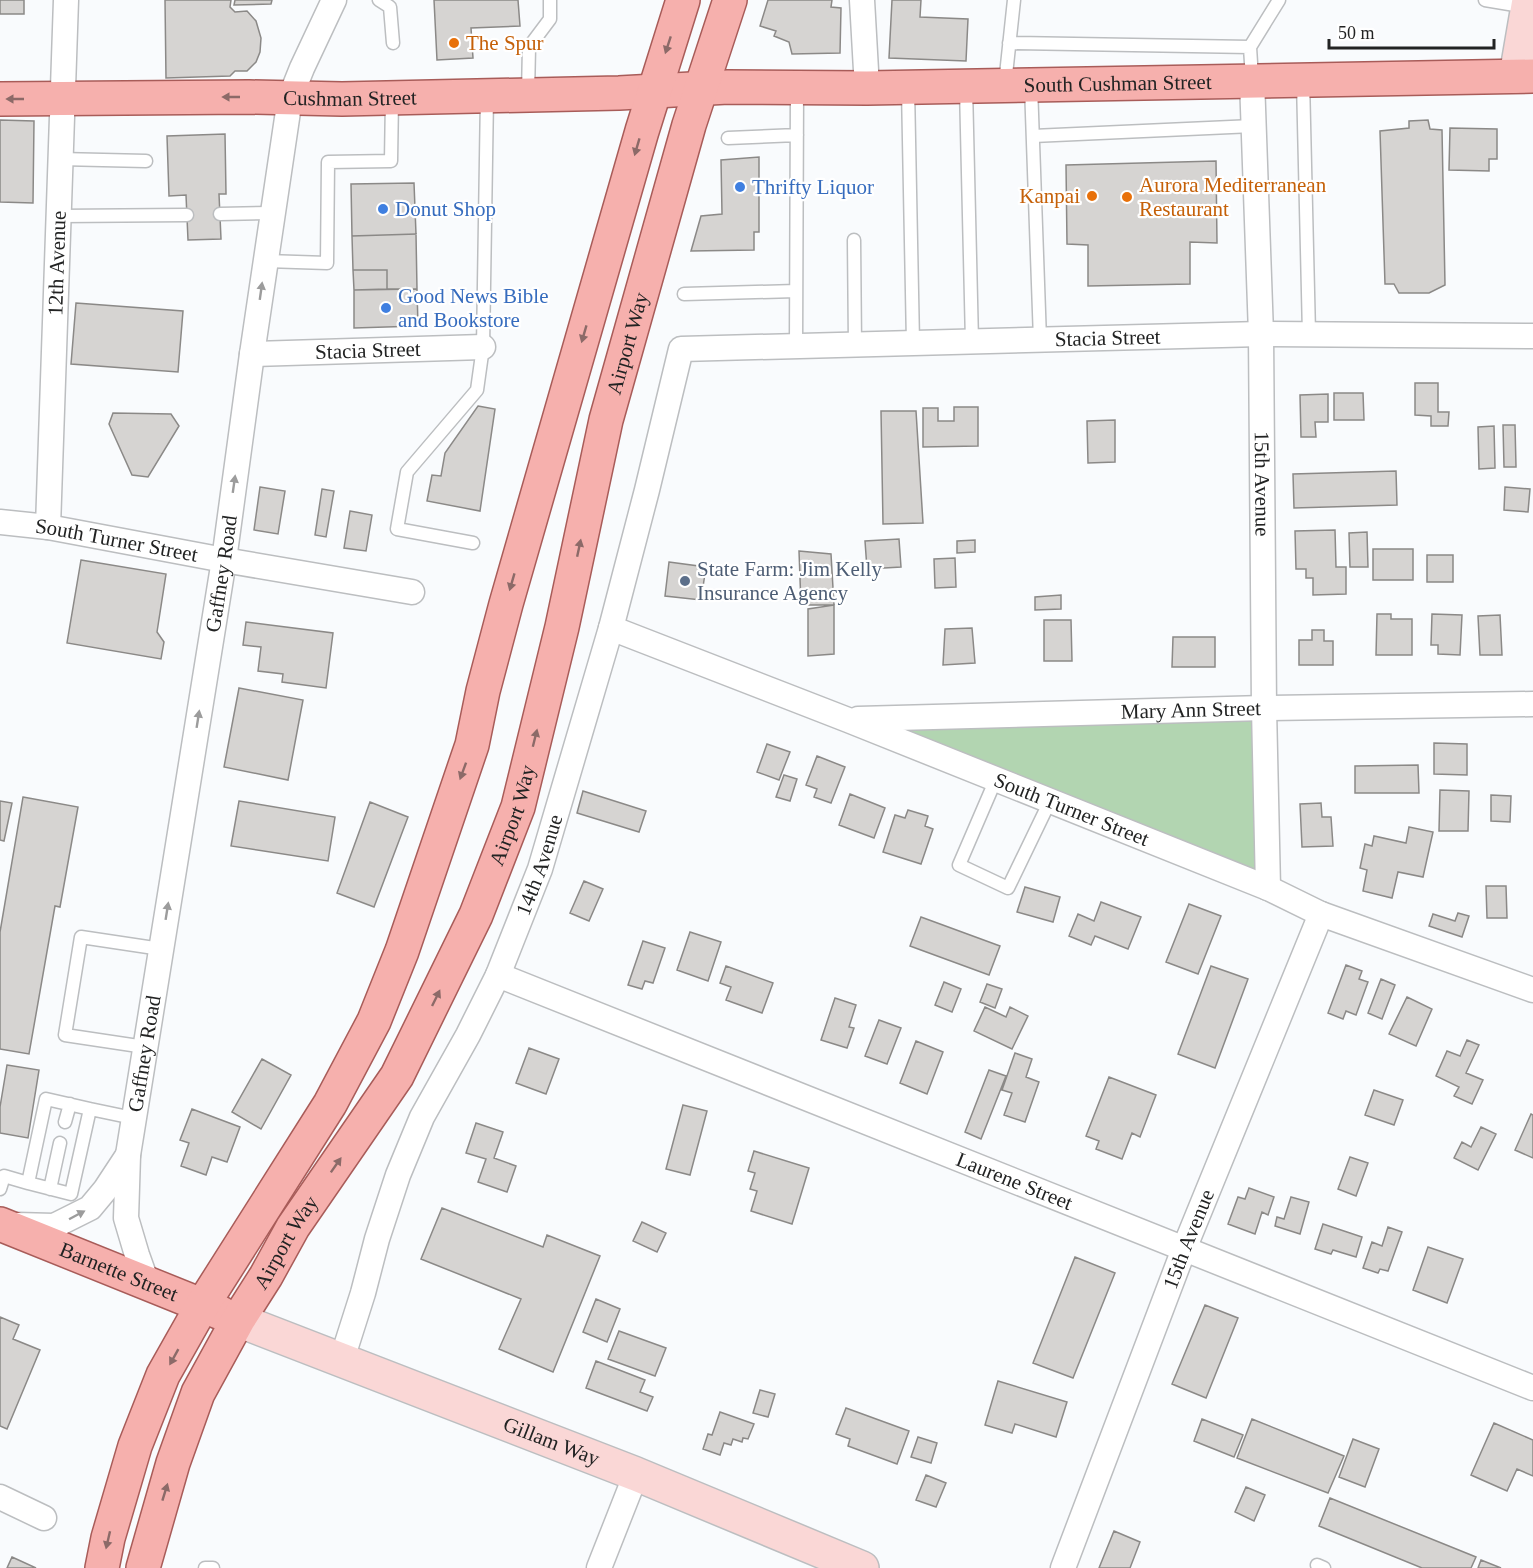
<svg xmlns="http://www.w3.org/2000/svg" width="1533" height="1568" viewBox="0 0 1533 1568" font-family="Georgia,serif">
	<rect width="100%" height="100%" fill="#f9fbfd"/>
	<path fill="#b2d5b1" d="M1264,708L1268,888L848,720Z"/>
	<path fill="#d6d4d2" stroke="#8b8987" stroke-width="1.5" d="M0,0H24V14H0Z
		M165,0H231L230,7L235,12L247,11L256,21L261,38L260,52L256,62L247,71H235L230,76L166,78Z
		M235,0H272L271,4L234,5Z
		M434,0H518L520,26L471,28L473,58L437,60Z
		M768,0H832L831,7L841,8L840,53L792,54L789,42L774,36L776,31L760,26Z
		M892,0H921L920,17L968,19L966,61L889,58Z
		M0,120L34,121L33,203L0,202Z
		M1428,120L1430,129L1442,130L1445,285L1429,293H1399L1394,284H1385L1380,131L1409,128V121Z
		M1450,128L1497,129V159H1489V171L1449,170Z
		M225,134L226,194H219L221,239L188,240L186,195L169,196L167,136Z
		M759,157V232H754V250L691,251L701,216L722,214L721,160Z
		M1216,161L1217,243L1190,242V284L1088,286V245L1067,244L1066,165Z
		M414,183L416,234L352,236L351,184Z
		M416,234L417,289H387V270H353L352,236Z
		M353,270H387V289L354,290Z
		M417,289L418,326L354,328V290Z
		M76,303L183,311L178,372L71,364Z
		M1415,383H1438V412H1449L1448,426H1431V416L1415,415Z
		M1334,393H1363L1364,420H1334Z
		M1328,394V422H1315L1316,437H1301L1300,395Z
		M478,406L495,409L480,511L427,501L432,475L441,476L445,453Z
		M954,407H978V446L923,447V408H938V421H954Z
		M881,411H916L923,523L883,524Z
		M113,413L171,414L179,426L148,477L132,475L109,424Z
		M1115,420V462L1088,463L1087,421Z
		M1503,425H1515L1516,467H1504Z
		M1494,426L1495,468L1479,469L1478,427Z
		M1396,471L1397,505L1294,508L1293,474Z
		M260,487L285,491L278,534L254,530Z
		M1505,487L1530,489L1528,512L1504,510Z
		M322,489L334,491L326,537L315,535Z
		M350,511L372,515L366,551L344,548Z
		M1335,530L1336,567H1346V594L1313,595V578H1306V569H1296L1295,531Z
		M1367,532L1368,567H1350L1349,533Z
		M899,539L901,567L867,569L865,541Z
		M975,540V552L957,553V541Z
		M1373,549H1413V580H1373Z
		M799,551L831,554L834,605H801Z
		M1427,555H1453V582H1427Z
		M955,558L956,587L935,588L934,559Z
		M81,560L166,574L157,632L164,642L161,659L67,643Z
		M669,562L706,567L701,600L665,596Z
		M1061,595V609L1035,610V597Z
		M834,605V654L808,656V609Z
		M1377,614H1391V619H1412V655H1376Z
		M1432,614L1462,615L1460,655L1438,654V645H1431Z
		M1500,615L1502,655H1480L1478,616Z
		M1044,620H1071L1072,661H1044Z
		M246,622L333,633L326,688L282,682L283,674L258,671L261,647L243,645Z
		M972,628L975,663L943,665L945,629Z
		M1312,630H1324V641H1333V665H1299V640H1312Z
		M1173,637H1215V667H1172Z
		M239,688L303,700L288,780L224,767Z
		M1434,743L1467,744V775L1434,774Z
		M767,744L790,752L779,780L757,772Z
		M817,756L845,767L831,803L814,797L817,789L806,785Z
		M1418,765L1419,793H1355V766Z
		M784,775L797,779L790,801L776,797Z
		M1440,790L1469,791L1468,831H1439Z
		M583,791L646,811L639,832L577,813Z
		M850,794L885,808L874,838L839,825Z
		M1491,795L1511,796L1510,822L1491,821Z
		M23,797L78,807L60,907L55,906L29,1054L0,1049V932Z
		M0,801L12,803L4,841L0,840Z
		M239,801L335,817L328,861L231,846Z
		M370,802L408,817L374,907L337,893Z
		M1321,803L1322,817H1331L1333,846L1302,847L1300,804Z
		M908,810L928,816L925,826L933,829L921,864L883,852L895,815L905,818Z
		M1409,827L1433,832L1423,877L1398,872L1392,898L1363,891L1367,870L1360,868L1365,844L1372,846L1374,836L1406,843Z
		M584,881L603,889L589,921L570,913Z
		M1486,886H1506L1507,918H1487Z
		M1025,887L1060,897L1053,922L1017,912Z
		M1101,902L1141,917L1128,949L1095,936L1091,945L1069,936L1078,914L1094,921Z
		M1189,904L1221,916L1198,974L1166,962Z
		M1458,913L1469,916L1462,937L1429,926L1433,914L1455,921Z
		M921,917L1000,946L989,975L910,946Z
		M690,932L721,942L708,981L677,970Z
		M643,941L665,948L653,983L645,981L642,989L628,985Z
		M1346,965L1362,971L1359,979L1368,982L1356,1015L1346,1011L1343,1019L1328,1013Z
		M726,966L773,983L762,1013L726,1000L731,987L720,983Z
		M1211,966L1248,979L1215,1068L1178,1054Z
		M1381,979L1395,985L1382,1019L1368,1013Z
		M944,982L961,989L952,1012L935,1005Z
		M987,984L1002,989L995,1008L980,1002Z
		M1407,997L1432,1009L1416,1046L1389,1034Z
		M835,998L856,1005L849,1027L854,1028L847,1048L821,1040Z
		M985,1007L1006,1017L1010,1007L1028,1016L1012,1049L974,1031Z
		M879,1020L901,1028L887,1064L865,1056Z
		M1467,1040L1479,1045L1466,1073L1483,1080L1472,1104L1454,1096L1459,1087L1436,1076L1447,1051L1460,1056Z
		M916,1041L943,1052L927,1094L900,1083Z
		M529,1048L559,1059L546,1094L516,1083Z
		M1015,1053L1032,1059L1026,1077L1039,1082L1025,1122L1004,1115L1012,1093L1002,1090Z
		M262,1059L291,1075L261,1129L232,1112Z
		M7,1065L39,1070L28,1138L0,1133V1107Z
		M989,1070L1006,1076L981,1139L965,1132Z
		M1109,1077L1156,1095L1140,1137L1132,1133L1122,1159L1096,1149L1099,1141L1086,1136Z
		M1374,1090L1403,1100L1394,1125L1365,1115Z
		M683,1105L707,1111L690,1175L666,1169Z
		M192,1109L240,1127L227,1162L212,1157L206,1175L181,1166L189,1143L180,1140Z
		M1531,1114L1533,1115V1158L1515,1150Z
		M476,1123L503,1132L494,1158L516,1166L507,1192L478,1182L486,1159L466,1153Z
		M1481,1127L1496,1134L1478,1170L1454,1158L1462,1142L1471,1147Z
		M754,1151L809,1168L792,1224L751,1211L757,1191L750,1189L755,1173L748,1171Z
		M1350,1157L1368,1163L1356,1196L1338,1189Z
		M1249,1188L1274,1197L1268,1215L1262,1212L1255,1234L1228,1224L1238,1197L1245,1199Z
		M1291,1197L1309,1202L1300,1234L1275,1226L1277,1217L1284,1219Z
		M442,1208L543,1247L547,1235L600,1256L553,1372L499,1349L521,1299L421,1259Z
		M642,1222L666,1233L657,1252L633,1241Z
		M1323,1224L1362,1237L1356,1257L1333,1250L1331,1254L1315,1249Z
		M1388,1227L1402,1232L1388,1271L1380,1269L1378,1273L1363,1268L1372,1242L1382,1246Z
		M1428,1247L1463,1259L1447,1303L1413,1290Z
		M1075,1257L1115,1273L1073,1378L1033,1363Z
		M596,1299L620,1309L607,1342L583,1332Z
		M1205,1305L1238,1318L1206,1398L1172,1384Z
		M0,1317L19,1325L13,1339L40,1350L7,1429L0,1426Z
		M619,1331L666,1348L655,1376L608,1359Z
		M596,1361L645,1380L640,1392L653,1397L647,1411L586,1388Z
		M998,1381L1067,1402L1056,1437L1015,1424L1012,1433L985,1425Z
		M760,1390L775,1394L768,1417L753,1413Z
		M846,1408L909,1431L897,1464L848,1446L850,1439L836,1434Z
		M720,1412L754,1424L748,1439L743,1438L742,1442L733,1439L731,1445L724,1443L720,1455L703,1449L708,1434L712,1435Z
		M1202,1419L1243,1435L1234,1457L1194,1441Z
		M1252,1419L1344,1456L1328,1493L1237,1458Z
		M1494,1423L1533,1440V1476L1517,1469L1507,1491L1471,1475Z
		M918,1437L937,1443L931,1463L911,1457Z
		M1353,1439L1379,1449L1365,1487L1339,1477Z
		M926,1475L946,1483L936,1507L916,1500Z
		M1246,1487L1265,1495L1254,1521L1235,1512Z
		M1330,1498L1476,1557L1471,1568H1422L1319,1526Z
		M1114,1531L1140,1542L1130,1568H1099Z
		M12,1557L36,1568H7Z
		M1481,1560L1501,1568H1478Z"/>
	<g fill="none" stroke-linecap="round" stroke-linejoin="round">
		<defs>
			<path id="lane" d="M379,0L390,7L393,43
				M1485,0L1527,7
				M1009,43L1250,47L1279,0
				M1250,47L1252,79
				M1303,81L1309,334
				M1005,84L1014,0
				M1031,86L1040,340
				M966,88L972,342
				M908,89L913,343
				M528,94L529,47L550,19V0
				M1033,136L1253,126
				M728,138L797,135
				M60,159L146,161
				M220,214L273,213
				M59,216L187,215
				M854,240L855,345
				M266,261L327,263L328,162L391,161L392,99
				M684,294L796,291
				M796,346L797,89
				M473,543L397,529L407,472L477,390L483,347L487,96
				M996,779L959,865L1008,888L1050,801
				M145,1047L65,1035L81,937L161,949
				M46,1099L90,1109L71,1194L28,1183Z
				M90,1109L133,1118
				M65,1122L70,1104
				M0,1189L4,1176L28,1183
				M50,1189L60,1143
				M1317,1565L1324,1568
				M205,1568H213"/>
			<g id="street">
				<path d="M862,0L867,88"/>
				<path id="s1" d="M1252,80L1261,334L1264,708L1268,888"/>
				<path id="s2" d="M252,354L483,347"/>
				<path id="s3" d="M0,522L48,527L224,560L412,592"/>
				<path id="s4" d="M48,527L66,0"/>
				<path id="s5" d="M611,628L848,720L1268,888L1321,914L1533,990"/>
				<path id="s6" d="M858,719L1264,708L1533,704"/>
				<path id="s7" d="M498,975L1533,1388"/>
				<path d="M17,1225L54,1226L90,1208L105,1190L128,1155"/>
				<path id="s8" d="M147,1283L137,1255L126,1218L128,1155L224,560L252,354L290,98L302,68L334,0"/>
				<path id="s9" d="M342,1359L363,1293L377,1239L398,1175L422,1117L468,1035L498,975L540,869L611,628L647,490L681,349L1261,334L1533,336"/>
				<path d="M0,1497L44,1518"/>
				<path d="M599,1568L636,1474"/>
				<path id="s10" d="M1063,1568L1184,1249L1321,914"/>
			</g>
			<g id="secondary">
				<path d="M1516,76L1529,0"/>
				<path id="s11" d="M238,1320L636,1474L862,1568"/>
			</g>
			<g id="primary">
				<path id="s12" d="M0,99L249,97L342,99L619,93L728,87L867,88L1533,76"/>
				<path id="s13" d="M0,1224L221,1313"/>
				<path d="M102,1568L108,1538L135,1446L163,1375L202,1306L330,1104L374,1021L402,951L472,745L483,691L506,604L642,131L683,0"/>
				<path id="s14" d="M143,1568L173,1463L198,1393L238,1320L266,1276L293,1227L397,1076L476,915L518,807L562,627L606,420L689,125L730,0"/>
			</g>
		</defs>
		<use href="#lane" stroke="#bcbec0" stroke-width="15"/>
		<use href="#street" stroke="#bcbec0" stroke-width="27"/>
		<use href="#secondary" stroke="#bcbec0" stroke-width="36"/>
		<use href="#primary" stroke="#a85c59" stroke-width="36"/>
		<use href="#lane" stroke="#fff" stroke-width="12"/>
		<use href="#street" stroke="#fff" stroke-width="24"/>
		<use href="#secondary" stroke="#fad7d6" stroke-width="33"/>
		<use href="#primary" stroke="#f6b0ad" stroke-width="33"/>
	</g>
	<defs><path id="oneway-solid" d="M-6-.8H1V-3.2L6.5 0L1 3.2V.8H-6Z" transform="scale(1.5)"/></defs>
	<g fill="#8c6a68">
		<use href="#oneway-solid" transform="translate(668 45) rotate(108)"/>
		<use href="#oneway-solid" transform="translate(231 97) rotate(180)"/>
		<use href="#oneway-solid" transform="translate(15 99) rotate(180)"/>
		<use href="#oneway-solid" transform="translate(637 147) rotate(106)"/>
		<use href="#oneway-solid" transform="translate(584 334) rotate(106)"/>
		<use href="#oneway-solid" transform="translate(579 548) rotate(-78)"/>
		<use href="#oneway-solid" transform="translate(512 582) rotate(106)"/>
		<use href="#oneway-solid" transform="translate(535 738) rotate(-76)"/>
		<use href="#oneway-solid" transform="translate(463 771) rotate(110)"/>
		<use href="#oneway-solid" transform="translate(436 998) rotate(-64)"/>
		<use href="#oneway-solid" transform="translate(336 1165) rotate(-55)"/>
		<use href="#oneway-solid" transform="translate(174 1357) rotate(119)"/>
		<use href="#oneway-solid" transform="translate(165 1492) rotate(-73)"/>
		<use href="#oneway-solid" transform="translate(108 1540) rotate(103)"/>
	</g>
	<g fill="#9c9c9c">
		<use href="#oneway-solid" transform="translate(261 291) rotate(-82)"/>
		<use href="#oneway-solid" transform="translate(234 484) rotate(-82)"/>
		<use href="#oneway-solid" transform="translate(198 719) rotate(-81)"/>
		<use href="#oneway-solid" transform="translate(167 911) rotate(-81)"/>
		<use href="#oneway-solid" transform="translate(77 1215) rotate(-28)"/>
	</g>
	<g fill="#e8710a" stroke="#fff" stroke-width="2">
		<circle cx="454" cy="43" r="6"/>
		<circle cx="1092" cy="196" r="6"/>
		<circle cx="1127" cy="197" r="6"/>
	</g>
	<g fill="#3f7fe0" stroke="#fff" stroke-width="2">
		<circle cx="740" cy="187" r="6"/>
		<circle cx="383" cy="209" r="6"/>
		<circle cx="386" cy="308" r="6"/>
	</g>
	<circle fill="#5c6f8a" stroke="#fff" stroke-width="2" cx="685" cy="581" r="6"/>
	<g text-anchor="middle" stroke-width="4.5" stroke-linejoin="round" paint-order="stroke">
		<g font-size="21" fill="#c56008" stroke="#fff" text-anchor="start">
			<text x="466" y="50">The Spur</text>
			<text x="1139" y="192">Aurora Mediterranean<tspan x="1139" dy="24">Restaurant</tspan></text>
			<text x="1080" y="203" text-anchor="end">Kanpai</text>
		</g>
		<g font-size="21" fill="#222323" stroke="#fff">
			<text dy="7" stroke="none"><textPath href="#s12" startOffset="1118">South Cushman Street</textPath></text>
			<text dy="7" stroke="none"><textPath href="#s12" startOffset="350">Cushman Street</textPath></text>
			<text dy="7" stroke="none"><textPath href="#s4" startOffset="264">12th Avenue</textPath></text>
			<text dy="7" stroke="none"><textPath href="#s9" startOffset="1496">Stacia Street</textPath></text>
			<text dy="7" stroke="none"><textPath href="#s14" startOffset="1330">Airport Way</textPath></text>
			<text dy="7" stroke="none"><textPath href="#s2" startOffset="116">Stacia Street</textPath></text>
			<text dy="7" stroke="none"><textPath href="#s1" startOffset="404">15th Avenue</textPath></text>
			<text dy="7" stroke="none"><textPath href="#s3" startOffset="118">South Turner Street</textPath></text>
			<text dy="7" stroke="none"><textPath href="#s8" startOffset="720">Gaffney Road</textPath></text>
			<text dy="7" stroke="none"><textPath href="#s6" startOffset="333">Mary Ann Street</textPath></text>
			<text dy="7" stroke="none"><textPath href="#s5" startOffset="495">South Turner Street</textPath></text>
			<text dy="7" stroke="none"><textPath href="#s14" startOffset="844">Airport Way</textPath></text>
			<text dy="7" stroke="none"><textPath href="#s9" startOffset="534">14th Avenue</textPath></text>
			<text dy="7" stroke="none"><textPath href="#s8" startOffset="234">Gaffney Road</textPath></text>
			<text dy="7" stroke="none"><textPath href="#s7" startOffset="556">Laurene Street</textPath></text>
			<text dy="7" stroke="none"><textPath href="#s10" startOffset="352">15th Avenue</textPath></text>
			<text dy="7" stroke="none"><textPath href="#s14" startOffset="358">Airport Way</textPath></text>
			<text dy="7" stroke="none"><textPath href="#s13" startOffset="128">Barnette Street</textPath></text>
			<text dy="7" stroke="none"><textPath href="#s11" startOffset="336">Gillam Way</textPath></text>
		</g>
		<g font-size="21" fill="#366cbe" stroke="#fff" text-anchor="start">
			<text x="752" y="194">Thrifty Liquor</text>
			<text x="395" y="216">Donut Shop</text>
			<text x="398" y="303">Good News Bible<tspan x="398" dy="24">and Bookstore</tspan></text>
		</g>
		<g font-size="21" fill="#4e5e75" stroke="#fff" text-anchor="start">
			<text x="697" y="576">State Farm: Jim Kelly<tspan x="697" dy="24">Insurance Agency</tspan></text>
		</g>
	</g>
	<path d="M1329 39v9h165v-9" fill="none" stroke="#222323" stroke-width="3"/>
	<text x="1338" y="39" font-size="18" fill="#222323" stroke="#ffffff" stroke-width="4.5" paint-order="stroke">50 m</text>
</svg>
